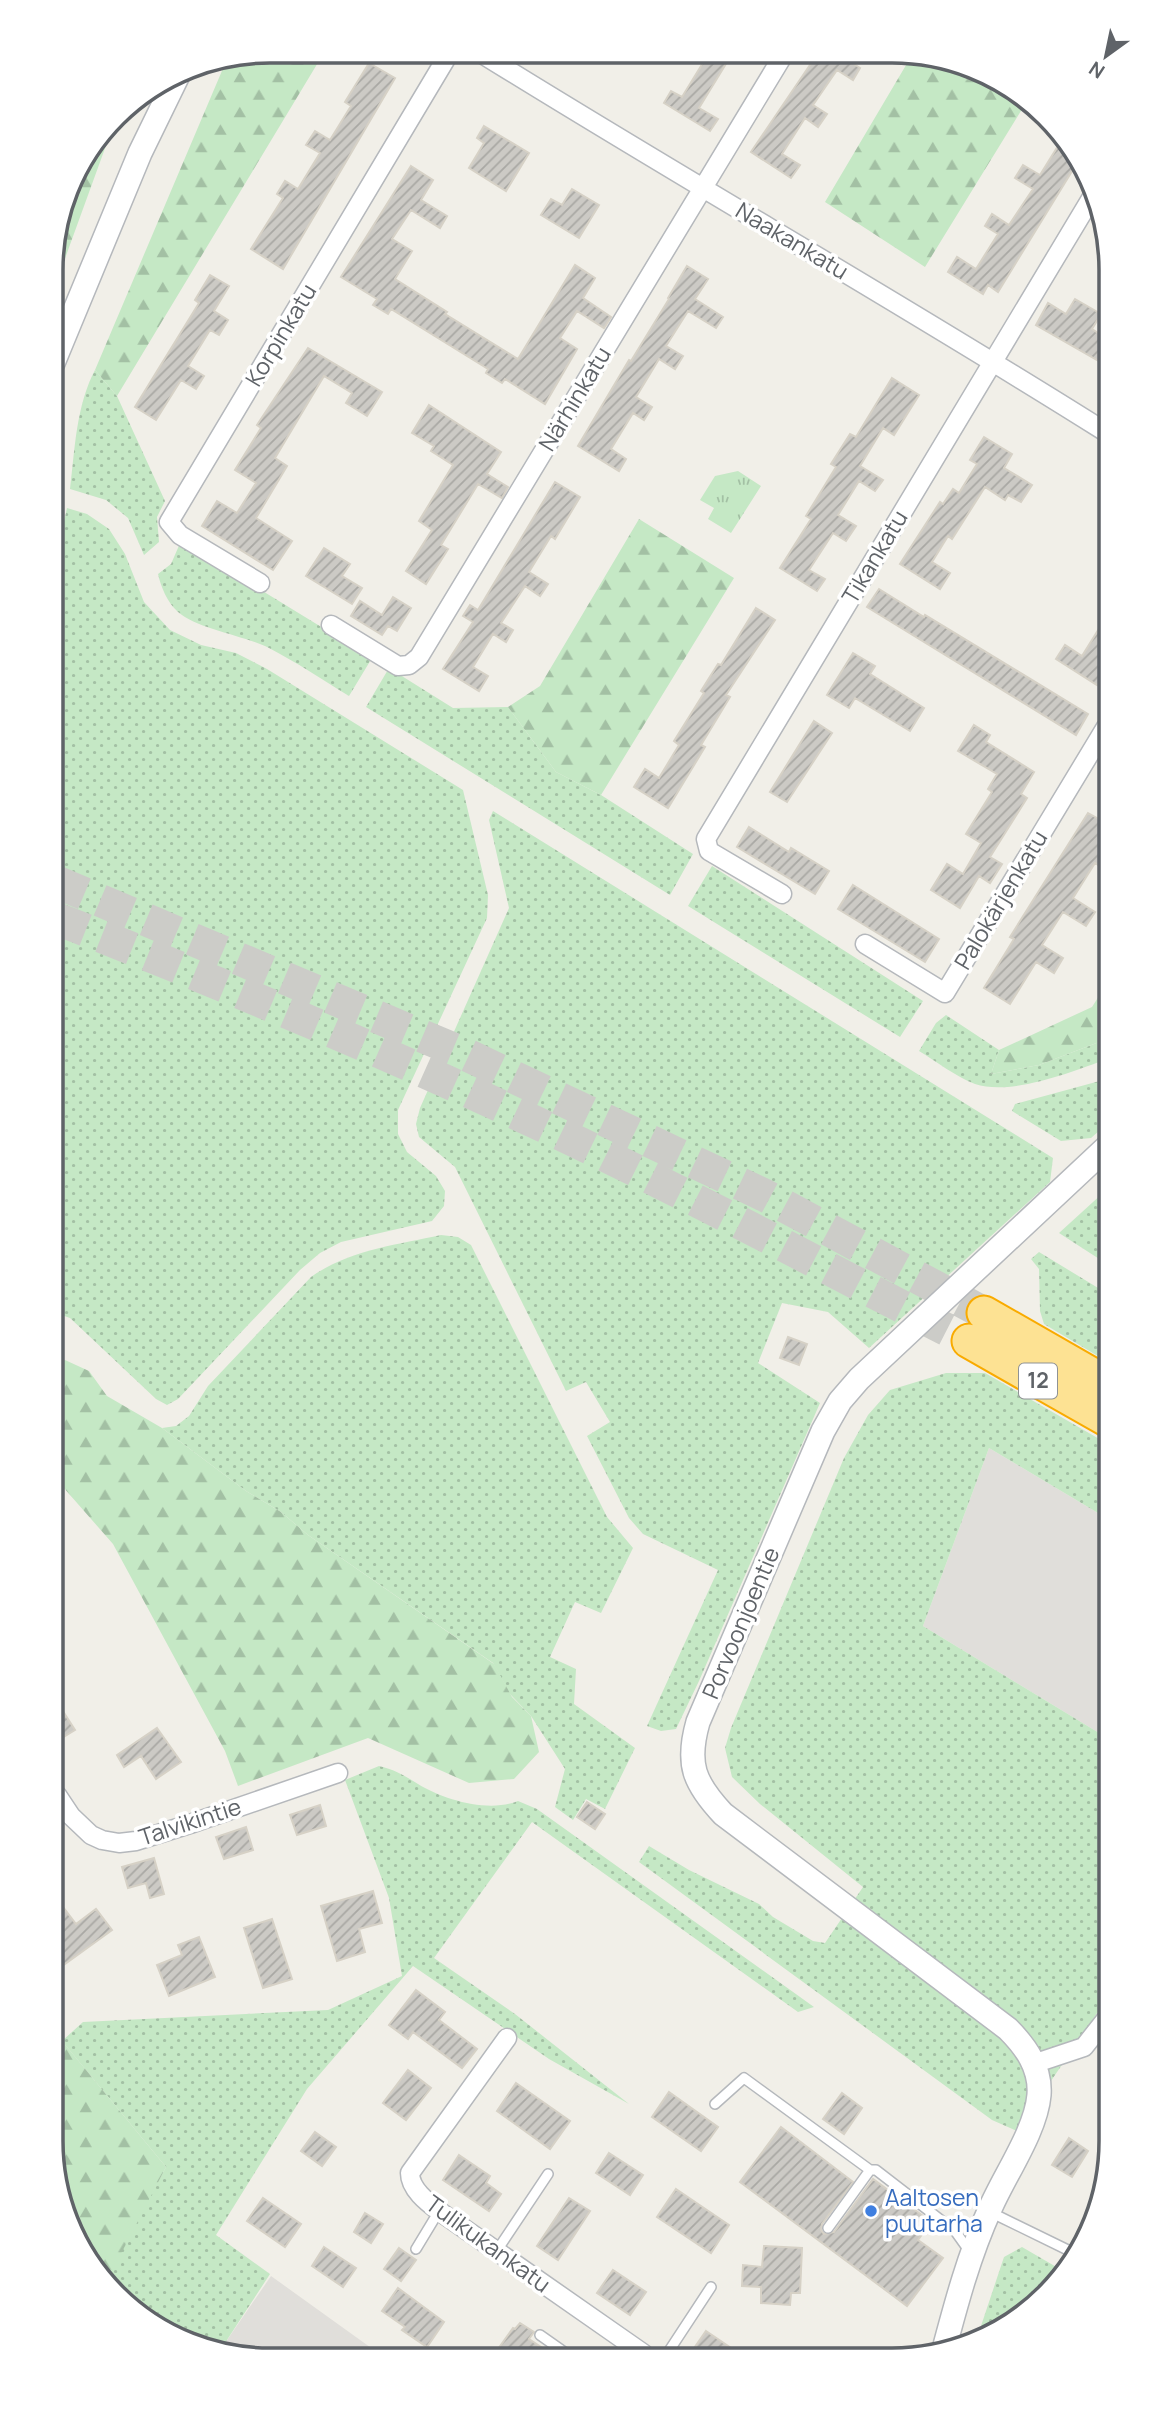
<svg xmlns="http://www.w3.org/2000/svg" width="1162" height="2411" viewBox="0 0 1162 2411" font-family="Manrope,sans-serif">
	<defs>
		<pattern id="grass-dots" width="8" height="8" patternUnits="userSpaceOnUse" patternTransform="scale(1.75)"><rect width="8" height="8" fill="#c5e8c5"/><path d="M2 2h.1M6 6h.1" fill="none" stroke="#a3c0a4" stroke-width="1.8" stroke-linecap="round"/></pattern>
		<pattern id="forest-firs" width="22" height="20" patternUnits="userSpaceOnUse" patternTransform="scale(1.75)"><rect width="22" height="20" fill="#c5e8c5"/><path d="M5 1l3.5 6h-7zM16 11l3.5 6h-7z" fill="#a3c0a4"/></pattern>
		<pattern id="park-tufts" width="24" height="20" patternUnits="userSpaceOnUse" patternTransform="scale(1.75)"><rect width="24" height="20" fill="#c5e8c5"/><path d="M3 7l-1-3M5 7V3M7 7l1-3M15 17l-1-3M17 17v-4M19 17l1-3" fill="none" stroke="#a3c0a4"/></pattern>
		<pattern id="building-hatch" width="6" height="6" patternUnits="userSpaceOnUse" patternTransform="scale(1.75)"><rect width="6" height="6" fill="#cccac5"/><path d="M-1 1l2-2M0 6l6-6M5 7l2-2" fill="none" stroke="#a9a8a4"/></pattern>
	</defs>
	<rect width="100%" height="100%" fill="#f1efe8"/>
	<path fill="#e0deda" d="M989,1448L1108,1519L1109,1739L923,1626Z
		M271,2276L381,2355H226L223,2346Z"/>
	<path fill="url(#grass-dots)" d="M95,370L117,396L165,501L157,517L159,542L144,555L128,518L106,500L70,489C75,449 76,406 95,370Z
		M67,508L87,514L109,529L125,554L144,602L170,630L201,645L236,653L267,669L463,790L488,895L487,918L398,1110V1134L407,1152L436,1176L445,1191L444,1206L432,1221L341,1242L320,1253L300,1270L178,1399L167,1405L156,1399L70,1318L56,1313L54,733L61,535Z
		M181,541L372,658L349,696C323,680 296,662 269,648C243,635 197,629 178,612C167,602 161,587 158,574L171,564Z
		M389,668L453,708L508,707L556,772L601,795L693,854L670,895L366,707Z
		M493,811L1053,1158L1050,1182L869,1348L828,1312L782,1303L758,1363L820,1403L699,1681L676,1729L661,1731L647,1726L718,1570L643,1534L629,1518L587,1436L610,1422L586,1382L566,1391L455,1167L419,1137L416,1124L420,1108L509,908L489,820Z
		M712,866L923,1001L900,1037L688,906Z
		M946,1015L999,1050L991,1074L1039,1065L1107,1039V1059C1072,1072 1011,1096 975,1084C956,1077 936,1061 919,1051L936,1023Z
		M1107,1079V1124L1091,1138L1061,1141L1012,1111L1015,1104Z
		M1104,1192L1107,1194V1264L1059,1233Z
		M441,1235L458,1237L471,1245L607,1517L633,1548L601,1613L575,1602L550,1657L576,1669L574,1704L635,1748L605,1809L586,1799L573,1820L555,1807L565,1769L531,1716L510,1694L493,1663L308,1535L281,1512L246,1491L162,1428L176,1426L189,1416L208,1386L311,1277C349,1250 396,1245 441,1235Z
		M1039,1252L1108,1294V1362L1044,1324L1040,1311L1039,1269L1031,1259Z
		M946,1373H985L1108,1444V1519L989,1448L923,1626L1109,1739L1110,1994L1017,2131L992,2120L639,1862L649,1846L689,1870L759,1904L773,1917L813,1941L825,1943L863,1887L760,1804L732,1777L725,1748L731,1728L844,1458L868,1415L890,1390Z
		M379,1766C398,1771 403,1775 418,1784C444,1800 489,1813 518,1801L537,1809L814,2007L798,2012L532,1822L434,1958L515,2014L629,2104L549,2059L413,1966L307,2089L216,2235L270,2274L223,2346L226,2355L125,2306L103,2280L106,2277L166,2167L62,2041L83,2022L328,2010L402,1976L389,1898L345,1780Z
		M1022,2247L1065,2272L1057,2285L1013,2323L979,2339V2332L1004,2257Z"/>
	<path fill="url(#forest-firs)" d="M270,51H325L117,396L95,370L227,59Z
		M912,55H934L1027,101L925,267L825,202Z
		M116,118L59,275L53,264V242L74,173Z
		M639,519L734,578L601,795L556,772L508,707L540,686Z
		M1106,985L1107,1039L1039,1065L991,1074L999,1050L1092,1007Z
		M65,1360L89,1371L107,1396L162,1428L246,1491L281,1512L308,1535L494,1664L512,1697L531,1716L539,1752L514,1779L469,1783L368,1738L238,1786L225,1751L113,1544L56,1479V1362Z
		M58,2036L166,2167L111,2273L103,2280L88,2262L58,2198Z"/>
	<path fill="url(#park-tufts)" d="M738,471L761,486L731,533L708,519L714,508L700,500L715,476Z"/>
	<path fill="url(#building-hatch)" stroke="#d6d1c6" stroke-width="2" d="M709,53L732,54L699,108L718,119L710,131L664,103L671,91L682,97Z
		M812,54H847L845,58L860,68L853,80L837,70L813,105L827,114L818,127L805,118L782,154L800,165L791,178L751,152L816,56Z
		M369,63L395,78L283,269L251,249L283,198L277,194L285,181L298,189L320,153L306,145L315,131L330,140L351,106L345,102Z
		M484,126L529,153L506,191L469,168L484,143L477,138Z
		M1063,138L1080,158L998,292L988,285L983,294L948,272L957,257L976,269L998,234L985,226L992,214L1009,225L1033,189L1015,178L1023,165L1040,175Z
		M411,166L433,180L421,200L447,216L440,228L411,210L392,239L412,251L395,279L447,312L445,314L518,359L575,265L595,278L583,298L611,317L604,328L577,311L560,338L577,349L545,404L505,379L502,383L486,373L488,369L391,309L388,314L373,305L377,299L341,277Z
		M572,189L599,205L579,238L541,215L551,199L562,205Z
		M687,266L708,279L695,299L723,317L716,328L688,311L666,346L683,356L675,369L659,359L636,397L652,407L644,420L633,413L611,449L626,459L619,471L578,446L629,360L631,361L669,299L668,298Z
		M210,275L229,286L214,311L228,320L219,335L210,330L188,366L204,376L196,389L181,380L156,420L135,407L199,303L195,300Z
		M1075,299L1101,314L1092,329L1104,337V364L1036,325L1048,303L1066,314Z
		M308,348L382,392L367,416L346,403L352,393L324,376L309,401L275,458L287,466L256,518L292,541L273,570L202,526L217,501L237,513L256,483L235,470L261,428L257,425Z
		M892,378L919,395L894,435L883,428L860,466L883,480L875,491L859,481L838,515L856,526L846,541L833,533L809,570L825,579L817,591L780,568L811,519L806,516L836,467L831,464L850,434L856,437Z
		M429,405L501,452L487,474L508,487L502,498L478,484L441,545L448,549L426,584L406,571L432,530L419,521L453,465L431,451L434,446L412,433Z
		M984,437L1012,454L1004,468L1032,485L1021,502L1008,495L1005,500L985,487L952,539L948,536L932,562L950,573L940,589L900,564L940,502L943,504L953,489L959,493L977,464L970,460Z
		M555,482L580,497L555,539L551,536L529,572L548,584L540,596L525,586L501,623L513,630L506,642L493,634L473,667L488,676L479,691L443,669L473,622L463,616L470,605L478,610Z
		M324,548L350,564L342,576L362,588L352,604L306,576Z
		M879,589L924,617L925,615L1088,714L1076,735L867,607Z
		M393,597L411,608L397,631L388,626L382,635L351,616L360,601L382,615Z
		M756,608L775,620L726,695L730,697L701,745L705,747L668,808L634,787L645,769L659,778L679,745L674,741L704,693L701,691L718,664L721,665Z
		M1105,619V672L1097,685L1056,659L1065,645L1082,656Z
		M853,653L875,666L870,674L924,708L910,731L855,698L849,708L827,695Z
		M814,721L832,733L787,802L770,792Z
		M974,725L990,735L986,742L1034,772L1021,794L1027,798L990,857L1002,864L990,883L979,876L960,908L931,890L947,864L963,874L981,843L966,834L992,792L988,789L997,774L958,751Z
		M1088,813L1106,823V870L1095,863L1073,898L1095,912L1086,926L1063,912L1042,945L1063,958L1054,973L1036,962L1010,1004L984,988L1014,939L1010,937Z
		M749,827L789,852L791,848L829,871L815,894L737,847Z
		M853,885L939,939L925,962L838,909Z
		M788,1337L807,1344L799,1365L780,1358Z
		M57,1702L75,1730L57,1741Z
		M157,1728L181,1762L156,1779L141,1756L124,1767L117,1755Z
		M587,1802L605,1814L595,1829L577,1817Z
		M320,1805L326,1826L297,1835L290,1815Z
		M246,1827L253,1850L224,1859L216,1837Z
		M154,1858L164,1894L150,1898L146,1883L128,1888L122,1867Z
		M373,1891L382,1923L359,1929L365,1952L337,1961L321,1906Z
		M57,1899L76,1924L96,1909L112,1930L58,1969Z
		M272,1919L292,1979L263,1988L244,1928Z
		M199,1937L215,1977L169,1996L157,1965L182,1955L178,1945Z
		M416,1990L445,2012L439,2020L477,2049L462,2068L413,2032L408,2039L389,2025Z
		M408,2070L431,2088L406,2120L383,2103Z
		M516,2083L570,2121L550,2149L497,2111Z
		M669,2092L718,2127L701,2151L652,2117Z
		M842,2093L862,2108L844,2134L823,2119Z
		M781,2127L853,2182L822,2224L821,2230L824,2234L834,2232L873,2179L931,2222L918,2240L943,2258L907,2306L740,2182Z
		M315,2132L336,2147L322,2166L301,2151Z
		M1069,2138L1088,2151L1072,2177L1052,2165Z
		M609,2153L643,2175L630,2195L596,2173Z
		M459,2155L490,2176L486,2183L501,2194L489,2211L443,2180Z
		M676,2189L729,2225L711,2253L657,2217Z
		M263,2198L301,2224L285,2247L247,2221Z
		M569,2198L590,2211L558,2260L537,2246Z
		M365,2213L383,2224L371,2243L354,2232Z
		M764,2246L802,2248L800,2293H791L790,2305L761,2303V2287L742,2286L743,2265L762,2267Z
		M324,2247L356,2268L343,2287L312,2266Z
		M399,2248L416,2260L401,2281L384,2269Z
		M613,2270L646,2292L630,2315L597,2293Z
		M398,2288L444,2322L427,2347L402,2330L405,2327L382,2311Z
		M520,2323L534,2332L529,2339L553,2355H506L498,2349L513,2328L515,2329Z
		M706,2331L740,2354H690Z"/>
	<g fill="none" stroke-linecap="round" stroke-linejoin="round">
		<path stroke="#ccccc8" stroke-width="33" stroke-dasharray="33 17" stroke-linecap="butt" d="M54,881L465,1054L764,1195L984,1313
			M55,918C264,1000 472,1088 673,1189C772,1238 870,1291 969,1341"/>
		<defs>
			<path id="service" d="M715,2104L744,2078L870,2170H876L955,2231L970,2252
				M990,2212L1076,2254
				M828,2228L870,2170
				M416,2249L439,2211
				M496,2252L548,2174
				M540,2335L567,2354
				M667,2354L711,2287"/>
			<path id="minor" d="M479,52C686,181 898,301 1104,431
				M260,583L180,535L169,522L450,52
				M331,625L398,666L409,665L419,657L784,54
				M782,894L709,851L706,839L1095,192
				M865,944L945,993L1106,727
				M57,1795L71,1816L91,1835L102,1840L119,1843L136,1841L190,1824L338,1773
				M507,2038L410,2173C410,2189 427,2202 439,2211L644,2354
				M1033,2064L1084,2047L1110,2014"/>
			<path id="tertiary" d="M53,363L140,153L180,71
				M943,2353C956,2304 969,2255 990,2209C1004,2176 1036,2131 1039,2095C1041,2068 1026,2047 1008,2029L723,1814C694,1783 686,1764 698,1722L823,1431L840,1401L859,1379L1107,1147"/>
			<path id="motorway" d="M984,1313L1108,1384
				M969,1341L1108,1420"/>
		</defs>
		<use href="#service" stroke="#b5b8bc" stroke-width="12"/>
		<use href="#minor" stroke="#b5b8bc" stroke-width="21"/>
		<use href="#tertiary" stroke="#b5b8bc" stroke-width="26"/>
		<use href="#motorway" stroke="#f9ab00" stroke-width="37"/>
		<use href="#service" stroke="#fff" stroke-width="9"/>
		<use href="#minor" stroke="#fff" stroke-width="18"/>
		<use href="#tertiary" stroke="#fff" stroke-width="23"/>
		<use href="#motorway" stroke="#fde293" stroke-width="33"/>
	</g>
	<circle fill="#3f7fe0" stroke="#fff" stroke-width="2.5" cx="871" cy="2211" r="7"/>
	<g text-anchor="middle" stroke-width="7" stroke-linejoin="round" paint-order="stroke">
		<rect fill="#fff" stroke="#8f9295" stroke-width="2" x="1019" y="1363.5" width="38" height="35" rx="5"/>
		<g font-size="21" font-weight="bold" fill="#5f6368">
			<text x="1038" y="1388">12</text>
		</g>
		<g font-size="23" fill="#5f6368" stroke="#fff">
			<text transform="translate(792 241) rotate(31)" y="8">Naakankatu</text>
			<text transform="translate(281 335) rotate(-59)" y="8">Korpinkatu</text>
			<text transform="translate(575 399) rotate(-59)" y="8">Närhinkatu</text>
			<text transform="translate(875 557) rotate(-59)" y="8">Tikankatu</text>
			<text transform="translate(1001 900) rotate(-59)" y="8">Palokärjenkatu</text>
			<text transform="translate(741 1623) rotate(-67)" y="8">Porvoonjoentie</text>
			<text transform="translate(190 1822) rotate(-18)" y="8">Talvikintie</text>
			<text transform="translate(488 2244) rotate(36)" y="8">Tulikukankatu</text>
		</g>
		<g font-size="23" fill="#366cbe" stroke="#fff" text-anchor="start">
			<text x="885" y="2206">Aaltosen<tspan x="885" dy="26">puutarha</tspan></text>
		</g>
	</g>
	<path d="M0 0H1162V2411H0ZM270 63H892A207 207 0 0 1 1099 270V2141A207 207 0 0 1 892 2348H270A207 207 0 0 1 63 2141V270A207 207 0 0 1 270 63Z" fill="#fff" fill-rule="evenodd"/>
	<path fill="none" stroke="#5f6368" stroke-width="3.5" d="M270 63H892A207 207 0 0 1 1099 270V2141A207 207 0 0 1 892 2348H270A207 207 0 0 1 63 2141V270A207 207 0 0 1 270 63Z"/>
	<g transform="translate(1106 56) rotate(213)" stroke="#ffffff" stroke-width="5" paint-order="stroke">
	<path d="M0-5L12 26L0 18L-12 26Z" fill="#5f6368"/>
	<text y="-10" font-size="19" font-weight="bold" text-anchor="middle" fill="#5f6368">N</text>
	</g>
</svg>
